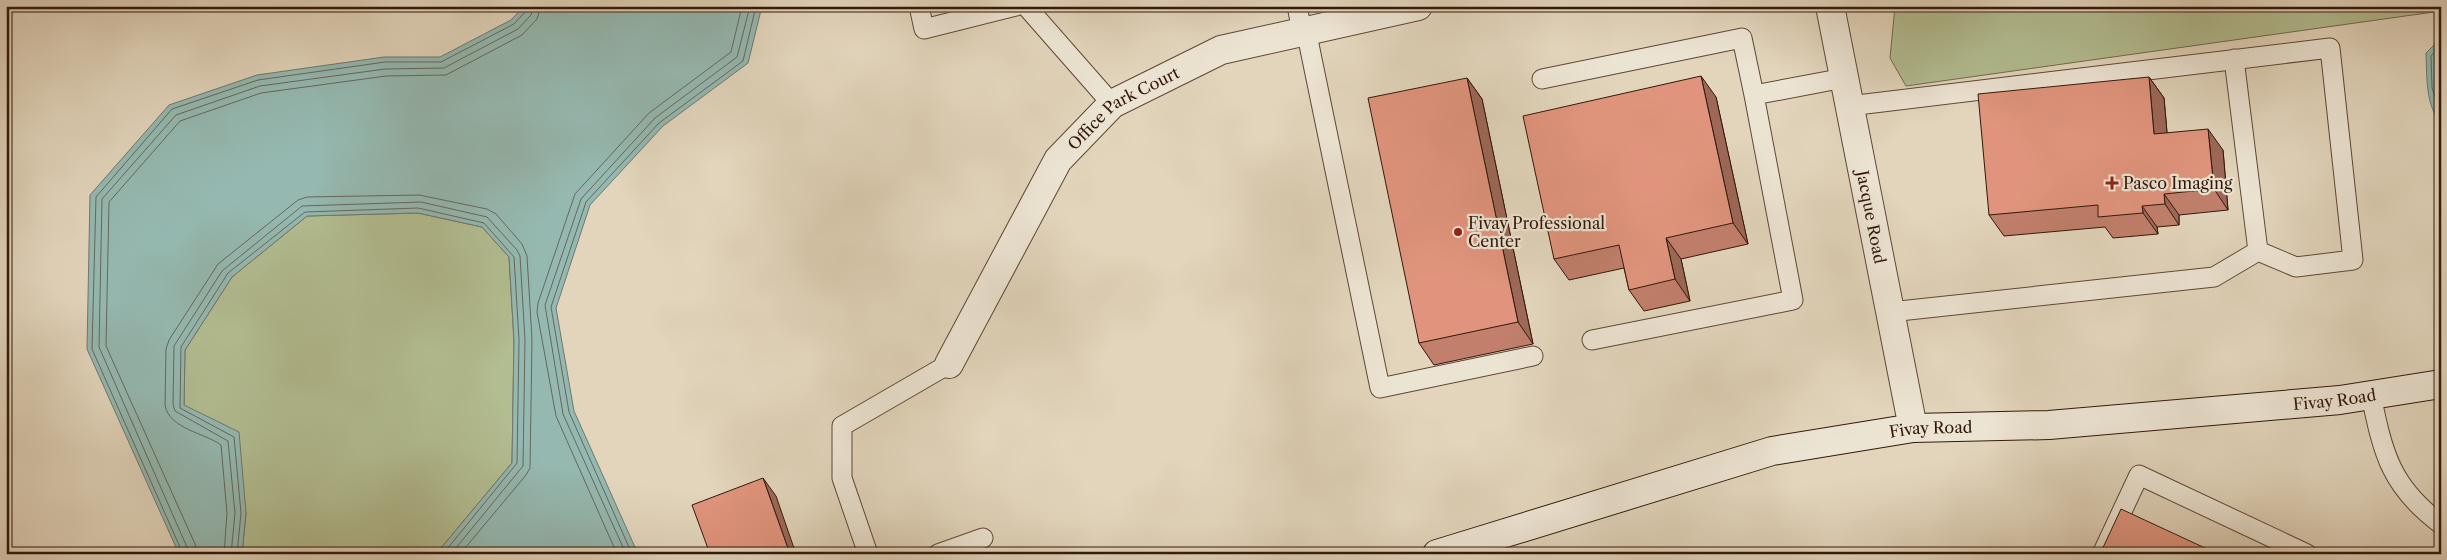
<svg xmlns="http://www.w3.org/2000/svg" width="2447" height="560" viewBox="0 0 2447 560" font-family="'Libre Caslon Text',serif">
	<rect width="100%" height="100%" fill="#e2d5bc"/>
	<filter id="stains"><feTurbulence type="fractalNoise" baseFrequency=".004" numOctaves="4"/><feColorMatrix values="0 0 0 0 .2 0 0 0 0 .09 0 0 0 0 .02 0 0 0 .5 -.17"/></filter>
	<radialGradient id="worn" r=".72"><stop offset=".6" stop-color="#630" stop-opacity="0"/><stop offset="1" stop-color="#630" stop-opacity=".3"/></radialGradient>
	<path fill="#b2bd91" stroke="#726a4e" d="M1895,6H2441V11L1906,86L1890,58Z
		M418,213L482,227L509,257L514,340L512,463L436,554H242L246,513L184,405L185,350L232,277L307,216Z"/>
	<path fill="#95b9b1" stroke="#6e796e" d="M524,6H762L748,63L663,126L590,205L556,308L574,411L638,554H436L512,463L514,341L509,257L482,227L418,213L307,216L232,277L185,350L184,405L239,432L246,513L242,554H179L87,349L90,195L169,105L257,75L384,57H440L511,20Z
		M2441,38V123C2425,105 2427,75 2426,53Z"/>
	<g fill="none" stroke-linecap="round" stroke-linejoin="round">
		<path stroke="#64685e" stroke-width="1" d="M2441,45L2431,56L2432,88L2441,115
			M183,554L92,349L96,197L172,109L258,80L385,62H441L514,24L526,11L528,6
			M190,554L99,347L102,199L176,115L260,86L385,69L444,68L518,29L531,15L534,6
			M197,554L195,544L106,346L109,202L180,121L261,93L386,76L446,75L522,35L537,19L541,6
			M224,554L227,513L221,445C205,433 169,429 165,405L166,349L169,340L218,264L298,200L307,197L419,195L487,209L496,214L522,244L527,256L532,340L530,468L526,475L460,554
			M231,554L235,513L228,441L175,411L173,404L174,346L222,271L302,206L421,202L487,217L517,250L520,256L525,340L523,466L451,554
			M237,554L241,513L234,437L180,408L181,347L228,273L305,212L418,208L484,223L514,257L519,340L517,463L443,554
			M617,554L556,416L537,312L538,303L575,194L649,113L731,52L742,6
			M626,554L563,414L545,305L581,199L655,118L737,57L750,6
			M632,554L569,412L551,307L586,202L659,123L743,61L756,6"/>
		<defs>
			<path id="lane" d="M919,6L924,29L1016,6
				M1026,6L1112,104
				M1297,6L1302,31
				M1306,30L1380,388L1533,356
				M2234,59L2258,251
				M1542,79L1742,38L1754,95
				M1849,106L2330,48L2353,260L2296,267L2258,251L2214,277L1890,312
				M1592,340L1793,300L1754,95L1844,78
				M2371,395C2383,454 2391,487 2441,524
				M868,554L842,478V426L949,364
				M938,554L983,538
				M2102,554L2139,475L2307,554"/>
			<g id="street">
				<path id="s1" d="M1830,6L1913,428"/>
				<path id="s2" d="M949,364L1058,160L1112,104L1221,50L1418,6"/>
			</g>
			<g id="secondary">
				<path id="s3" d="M1437,554L1772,451L1913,428L2049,425L2340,400L2441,384"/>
			</g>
		</defs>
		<use href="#lane" stroke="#5f4736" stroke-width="21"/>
		<use href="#street" stroke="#5f4736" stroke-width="30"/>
		<use href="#secondary" stroke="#33180a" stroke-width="30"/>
		<use href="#lane" stroke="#ece4d3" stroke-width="19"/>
		<use href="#street" stroke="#ece4d3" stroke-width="28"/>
		<use href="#secondary" stroke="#ece4d3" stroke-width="28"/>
	</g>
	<path fill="#c17f6c" stroke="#33180a" d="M2149,77L2164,98L2167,133L2223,150L2228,210L2179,215V225L2157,227L2158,234L2113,238L2105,227L2004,236L1989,215Z
		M1467,78L1482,99L1533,344L1434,365L1419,343Z
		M1716,97L1748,244L1681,259L1690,301L1644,311L1629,290L1624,268L1569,280L1554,259Z"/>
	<path fill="#9d6858" stroke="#33180a" d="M1701,76L1716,97L1748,244L1733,223Z
		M2149,77L2164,98L2169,155L2154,134Z
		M1467,78L1482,99L1533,344L1518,322Z
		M2208,129L2223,150L2228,210L2214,189Z
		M2164,194L2179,215V225L2165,204Z
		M2142,206L2157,227L2158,234L2143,213Z
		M1666,238L1681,259L1690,301L1675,279Z
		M763,478L776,496L796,554H790Z"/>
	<path fill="#e0947d" stroke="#33180a" d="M1701,76L1733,223L1666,238L1675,279L1629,290L1619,245L1554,259L1523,116Z
		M2149,77L2154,134L2208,129L2214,189L2164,194L2165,204L2142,206L2143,213L2098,217V205L1989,215L1978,94Z
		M1467,78L1518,322L1419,343L1368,98Z
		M763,478L790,554H710L692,505Z
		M2121,509L2218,554H2100Z"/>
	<g fill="#8f2418" stroke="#ece4d3" stroke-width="2">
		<path d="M2109.5 175.5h5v5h5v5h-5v5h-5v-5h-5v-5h5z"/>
		<circle cx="1458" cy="232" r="5"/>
	</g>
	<g text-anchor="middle" stroke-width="4.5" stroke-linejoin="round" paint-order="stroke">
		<g font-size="16" fill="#33180a" stroke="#ece4d3">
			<text dy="6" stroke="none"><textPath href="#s2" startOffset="316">Office Park Court</textPath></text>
			<text dy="6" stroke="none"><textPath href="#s1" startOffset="215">Jacque Road</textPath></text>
			<text dy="6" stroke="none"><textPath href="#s3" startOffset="916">Fivay Road</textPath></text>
			<text dy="6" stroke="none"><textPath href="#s3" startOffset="511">Fivay Road</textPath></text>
		</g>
		<g font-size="16" fill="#33180a" stroke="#ece4d3" text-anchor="start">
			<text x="2123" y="189">Pasco Imaging</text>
			<text x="1468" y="229">Fivay Professional<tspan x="1468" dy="18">Center</tspan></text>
		</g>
	</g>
	<rect width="2447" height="560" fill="none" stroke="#e2d5bc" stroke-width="25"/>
	<rect x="8" y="8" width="2432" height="545" fill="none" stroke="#33180a" stroke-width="2.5"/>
	<rect x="12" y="12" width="2422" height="535" fill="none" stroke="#33180a"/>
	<rect width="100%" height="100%" filter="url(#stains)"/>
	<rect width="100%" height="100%" fill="url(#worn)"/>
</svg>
